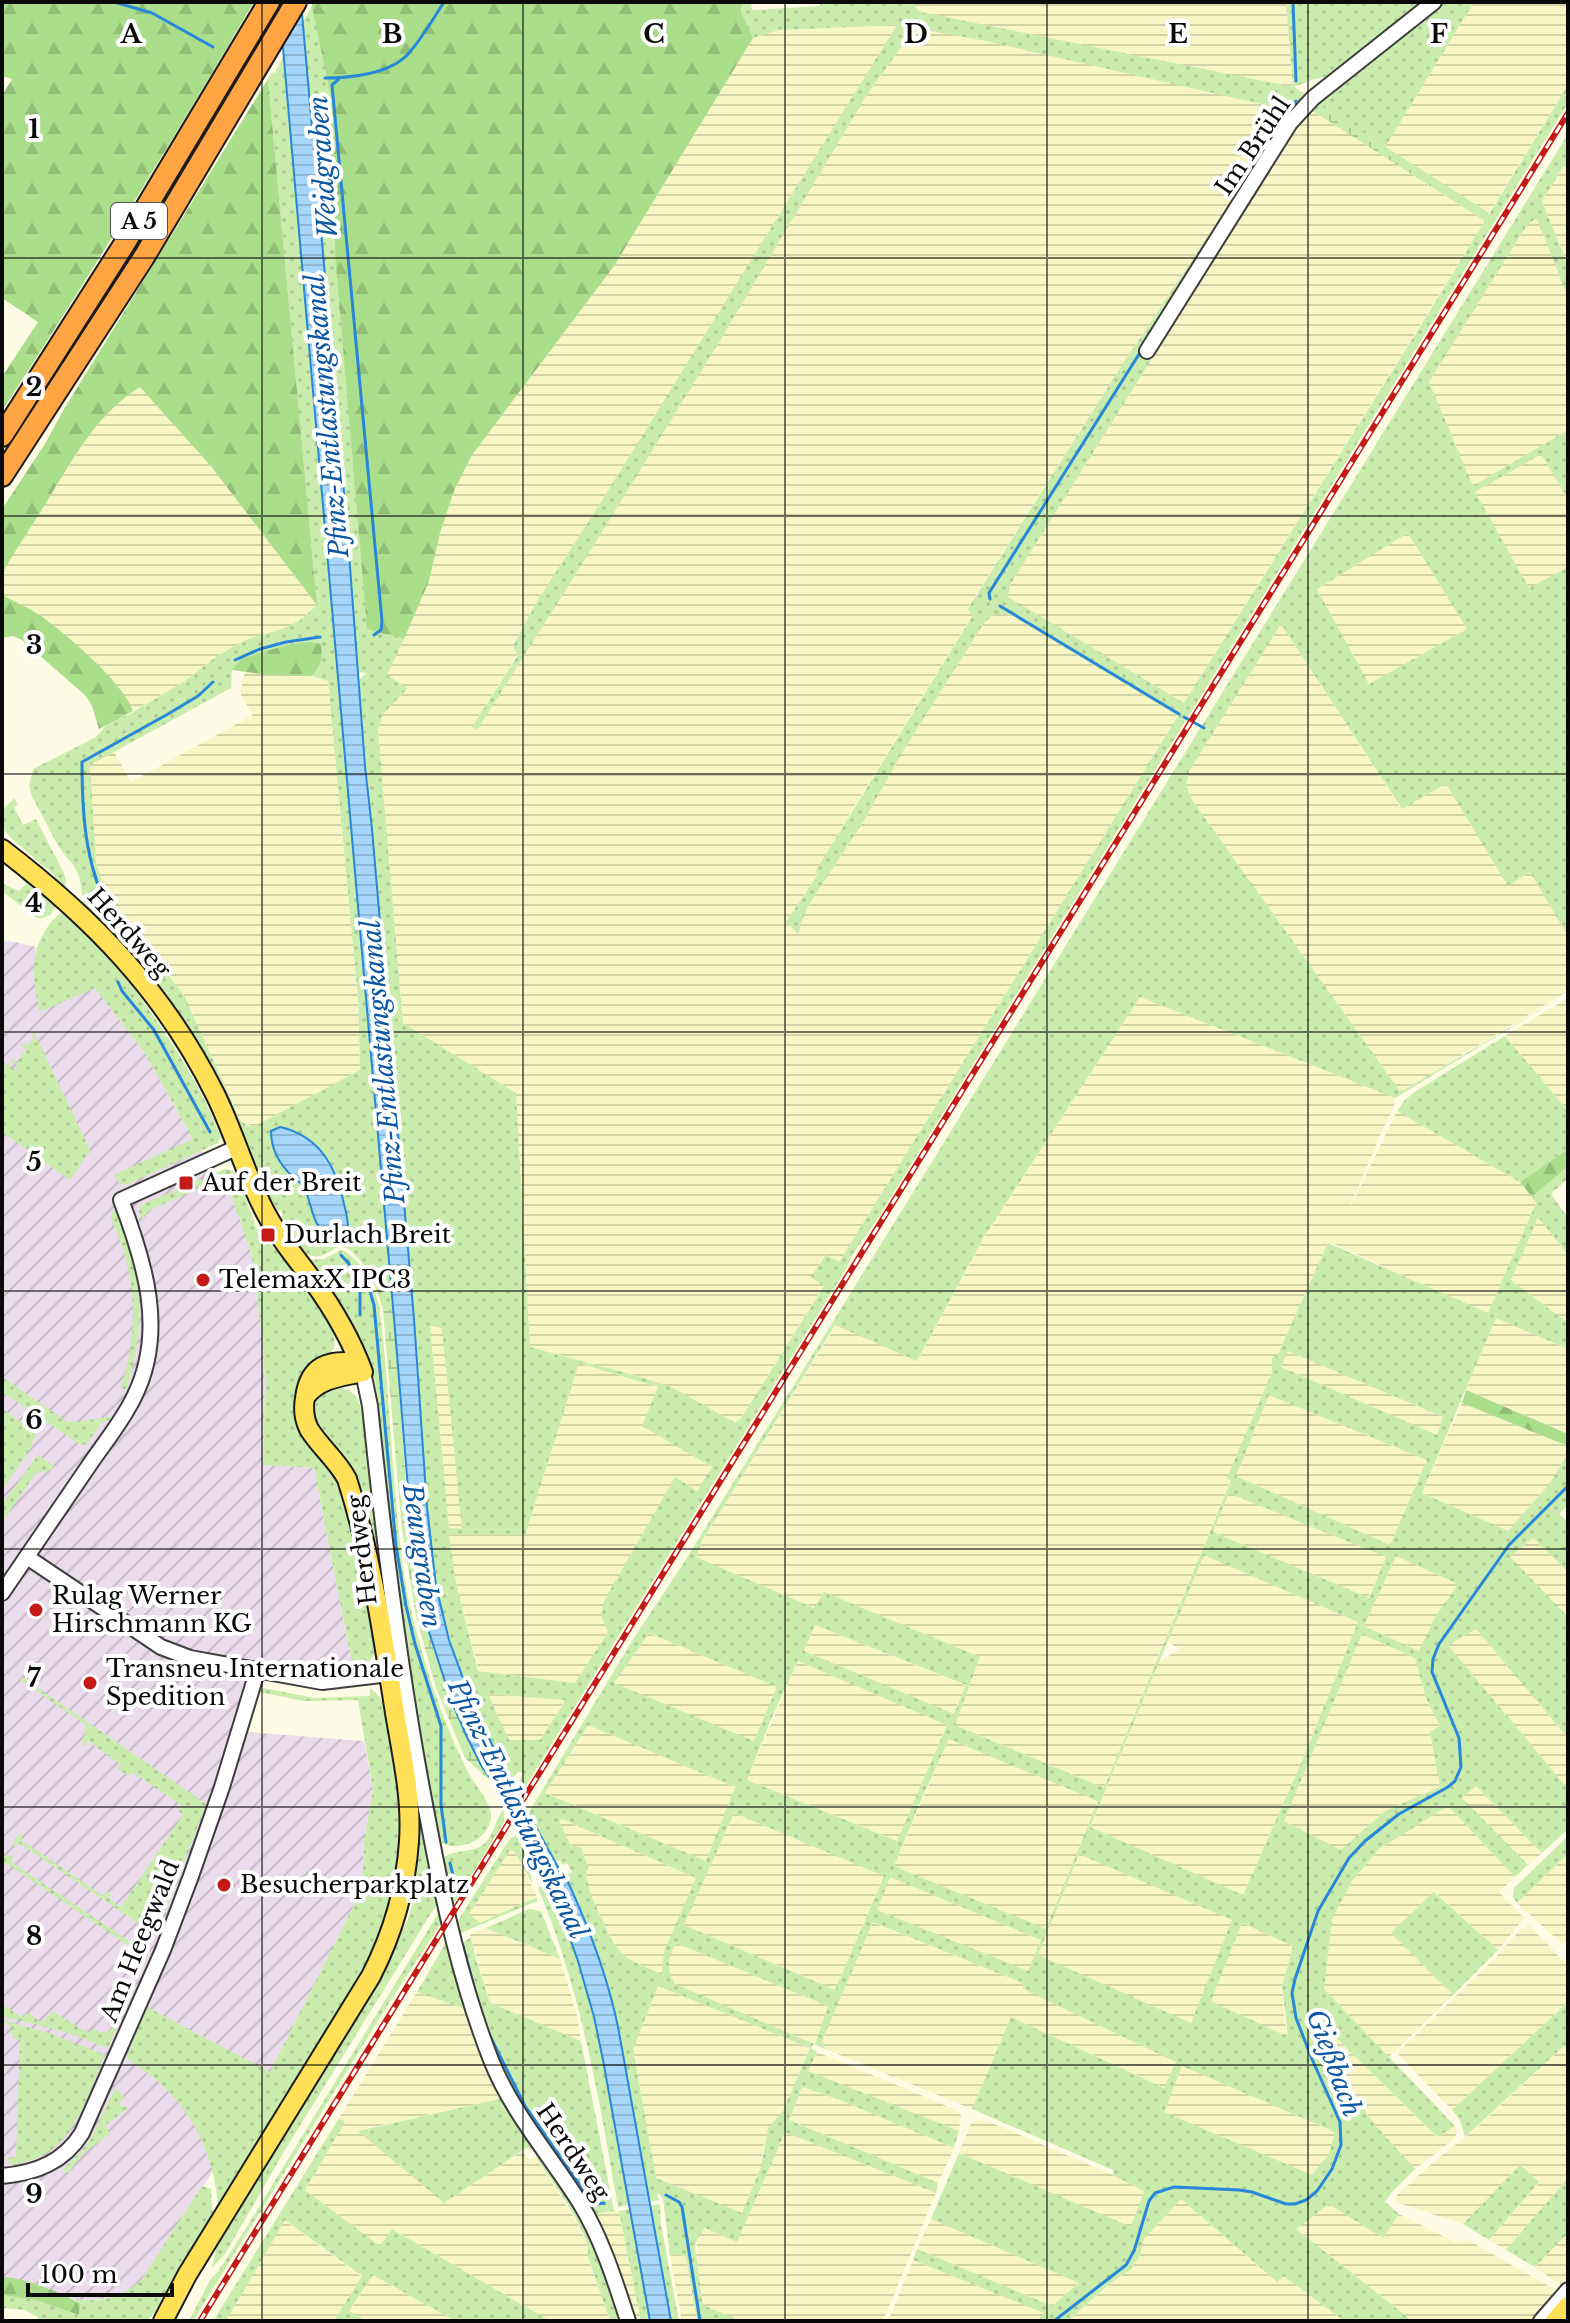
<svg xmlns="http://www.w3.org/2000/svg" width="1570" height="2323" viewBox="0 0 1570 2323" font-family="'Libre Baskerville',serif">
	<defs>
		<pattern id="industrial-furrows" width="10" height="10" patternUnits="userSpaceOnUse" patternTransform="scale(2)"><rect width="10" height="10" fill="#eadcea"/><path d="M-1 1l2-2M0 10L10 0M9 11l2-2" fill="none" stroke="#c7bbc7"/></pattern>
		<pattern id="farmland-rules" width="6" height="5" patternUnits="userSpaceOnUse" patternTransform="scale(2)"><rect width="6" height="5" fill="#f7f6c4"/><path d="M0 2.5h6" fill="none" stroke="#d2d2a7"/></pattern>
		<pattern id="grass-dots" width="8" height="8" patternUnits="userSpaceOnUse" patternTransform="scale(2)"><rect width="8" height="8" fill="#caecad"/><path d="M2 2h.1M6 6h.1" fill="none" stroke="#acc994" stroke-width="1.8" stroke-linecap="round"/></pattern>
		<pattern id="forest-firs" width="22" height="20" patternUnits="userSpaceOnUse" patternTransform="scale(2)"><rect width="22" height="20" fill="#abde8b"/><path d="M5 1l3.5 6h-7zM16 11l3.5 6h-7z" fill="#92bd77"/></pattern>
		<pattern id="wetland-marsh" width="20" height="14" patternUnits="userSpaceOnUse" patternTransform="scale(2)"><rect width="20" height="14" fill="#caecad"/><path d="M1 5h8M5 5V1M11 12h8M15 12V8" fill="none" stroke="#acc994"/></pattern>
		<pattern id="water-rules" width="6" height="5" patternUnits="userSpaceOnUse" patternTransform="scale(2)"><rect width="6" height="5" fill="#a6d6fb"/><path d="M0 2.5h6" fill="none" stroke="#8eb6d6"/></pattern>
	</defs>
	<rect width="100%" height="100%" fill="#fffce6"/>
	<path fill="url(#industrial-furrows)" d="M2,941L15,942L36,947L34,969L94,986L146,1055L193,1139L229,1188L252,1256L263,1345L265,1381L263,1465L314,1468L352,1663L319,1669L269,1661L248,1732L364,1741L373,1790L364,1840L363,1869L360,1893L270,2073L214,2170L142,2279L133,2288L117,2296L87,2301L69,2298L32,2283L2,2277Z"/>
	<path fill="url(#farmland-rules)" d="M915,2H1286L1293,88L921,12L915,7Z
		M1474,2H1568V85L1489,213L1385,147Z
		M873,24H898L596,510L539,598L515,650L518,654L472,726L535,637L581,566L866,96L915,27L986,41L1287,109L1254,167L1124,362L967,609L973,614L849,815L816,872L818,873L786,922L800,925L810,903L863,822L905,748L984,622L991,616L1000,612L1011,615L1178,716L839,1262L826,1255L812,1276L824,1285L740,1420L731,1421L637,1376L530,1347L516,1093L403,1023L378,730L382,714L408,688L387,675L429,581L440,533L454,491L472,455L614,266L753,38L779,30Z
		M1311,110L1485,221L1184,703L1007,597L1010,585L1153,357L1146,349L1278,152Z
		M1568,159V266L1542,201Z
		M1535,219L1538,220L1568,298V430L1473,486L1429,382L1527,225Z
		M140,386L210,465L317,605L300,621L282,629L245,640L217,656L185,681L133,711L119,688L93,661L41,616L2,595V573L80,448L99,422L121,399Z
		M1541,453L1568,499V567L1529,589L1474,492Z
		M1408,533L1467,629L1369,684L1317,589Z
		M1281,624L1401,809L1446,784L1508,886L1530,872L1568,936V991L1404,1090H1399L1192,800L1186,786L1188,771Z
		M245,671L310,676L328,681L358,998L360,1070L257,1125L251,1126L240,1120L184,995L114,906L102,882L96,861L90,765L114,752L131,782L253,715L241,695V689Z
		M1140,997L1395,1098L1394,1107L1382,1131L1347,1214L1397,1111L1520,1182L1536,1202L1488,1314L1334,1244L1328,1243L1273,1364L1272,1372L1228,1478L1231,1480L1104,1788L955,1725L980,1657L824,1592L815,1608L696,1558L702,1541L836,1325L918,1360L984,1238Z
		M1568,998V1111L1505,1036Z
		M1538,1216L1568,1255V1323L1511,1280Z
		M1496,1317L1568,1349V1434L1466,1390Z
		M430,1324L443,1328L463,1529H449Z
		M1288,1351L1444,1417L1436,1435L1281,1367Z
		M579,1363L658,1387L643,1426L712,1467L697,1491L676,1477L601,1615L609,1632L575,1683L479,1671L456,1583L449,1535H525Z
		M1269,1395L1427,1460L1390,1545L1236,1476Z
		M1462,1403L1568,1446V1453L1550,1483L1508,1531L1422,1493Z
		M1229,1492L1387,1557L1368,1598L1213,1532Z
		M1533,1538L1568,1572V1617L1509,1557Z
		M1204,1554L1358,1622L1303,1759L1243,1895L1090,1828L1159,1662L1179,1649L1167,1641Z
		M1396,1556L1458,1584L1435,1617L1420,1651L1364,1626Z
		M815,1625L966,1686L953,1714L804,1651Z
		M1475,1628L1568,1738V1789L1448,1645Z
		M648,1633L778,1687L754,1742L613,1683Z
		M1362,1634L1415,1658L1426,1698L1441,1727L1430,1732L1440,1787L1385,1811L1341,1850L1284,1821Z
		M798,1661L947,1724L898,1841L747,1780Z
		M488,1694L565,1700L540,1740H509Z
		M588,1725L735,1787L706,1861L544,1792Z
		M949,1738L1099,1801L1046,1930L894,1866Z
		M1476,1786L1542,1853L1528,1865L1462,1798Z
		M1450,1808L1515,1877L1499,1892L1524,1918L1498,1950L1435,1892L1392,1933L1453,1995L1389,2057L1324,1989L1331,1919L1352,1881L1379,1849L1412,1827L1443,1809Z
		M734,1813L884,1875L835,1990L684,1925Z
		M562,1819L696,1878L662,1972L659,1973L632,1961L623,1955L612,1941L591,1895L586,1876L588,1866L582,1849L570,1844L559,1821Z
		M510,1850L515,1852L537,1897L480,1923L469,1914Z
		M1079,1853L1233,1920L1191,2024L1037,1955Z
		M1568,1854V1942L1561,1943L1517,1903Z
		M890,1876L1041,1940L1028,1972L877,1910Z
		M872,1922L1020,1982L1023,1985V1989L1177,2061L1165,2088L1011,2017L972,2109L825,2049L822,2041Z
		M1242,1923L1293,1946L1282,1986L1284,2016L1288,2038L1210,2001Z
		M1530,1926L1568,1966V2002L1452,2110L1397,2053L1495,1958L1521,1929Z
		M486,1928L560,1959L577,2016L581,2041L490,2003L470,1935L471,1933Z
		M676,1943L828,2006L816,2042L814,2044L754,2019L675,1984L670,1978L669,1968L671,1951Z
		M658,1986L810,2048L783,2111L773,2123L763,2147L761,2167L742,2214L656,2179L633,2049Z
		M417,1992L465,2009L479,2052L499,2099L359,2130L444,2203L522,2151L528,2159L536,2158L580,2227L589,2251L588,2258L610,2321H550L393,2229L380,2246L305,2190L345,2122L339,2118Z
		M1309,2010L1436,2137L1455,2126L1457,2131L1455,2138L1415,2169L1375,2125L1325,2052Z
		M1568,2042V2178L1506,2250L1489,2240L1539,2183L1520,2165L1463,2224L1396,2202V2196L1438,2158L1472,2132Z
		M817,2052L954,2109L961,2115L959,2131L808,2072Z
		M1182,2066L1336,2132L1329,2154L1312,2176L1164,2112Z
		M802,2087L840,2100L954,2148L938,2183L789,2120Z
		M978,2120L992,2123L1129,2182L1144,2191L1131,2228L959,2153L970,2125Z
		M785,2132L936,2193L883,2321H741L703,2305L696,2260L697,2239L704,2228L736,2241Z
		M1181,2199L1276,2282L1284,2275L1344,2321H1068L1108,2285L1130,2270L1140,2256L1144,2239Z
		M1329,2203L1382,2237L1399,2214L1455,2242L1468,2240L1559,2292L1533,2321H1413L1296,2229Z
		M614,2211H619L641,2321H633L593,2216L599,2213Z
		M931,2219L1080,2282L1052,2306L917,2249Z
		M284,2220L362,2277L334,2321H226Z
		M1568,2233V2284L1562,2286L1535,2267Z
		M676,2254L686,2257L697,2321H682L670,2255Z
		M913,2260L1045,2313L1037,2321H888Z
		M373,2275L455,2321H366L349,2312Z"/>
	<path fill="url(#grass-dots)" fill-rule="evenodd" d="M741,2H751L752,10L820,6V2H915V7L921,12L1293,87L1286,2H1427L1331,75L1311,80L1294,87L1314,100L1438,2H1474L1385,147L1317,104L1278,152L1146,348L1153,357L1010,585L1008,597L1184,703L1431,309L1568,85V103L876,1221L851,1257L846,1269L520,1795L516,1788L523,1773L518,1772L511,1781C468,1712 441,1629 431,1549L359,680L366,673L358,672L347,527L302,23L313,4L332,101L335,254L351,423L376,633L394,634L404,639L387,675L408,688L383,714L378,730L403,1023L516,1093L530,1347L637,1376L671,1387L734,1422L740,1420L824,1286L811,1277L826,1255L839,1262L1178,716L1011,615C999,612 993,614 984,623L905,748L863,822L810,903L800,925L799,934L786,922L818,874L815,872L973,615L967,610L1124,362L1254,167L1287,110L986,41L915,28L866,96L716,347L581,566L477,730L472,727L518,655L514,648V644L539,598L596,510L897,25L779,30L753,38L741,12ZM430,1325L442,1328L462,1529L449,1528ZM579,1363L658,1387L642,1426L712,1467L697,1491L675,1477L604,1601L601,1615L608,1632L575,1683L478,1671L456,1583L449,1535H525ZM488,1694L565,1700V1701L540,1740H509Z
		M276,11V16L177,185L2,459V453L140,238Z
		M284,55L393,1309L383,1310C378,1291 361,1248 339,1246C319,1258 319,1260 297,1250L281,1216L283,1215L281,1210L278,1211L264,1189L225,1101L85,909L79,876L73,864L66,857L56,842L31,794L29,786L33,769L96,737L109,722L128,715L185,681L217,656L245,640L282,629L299,621L317,605L268,79L272,72L275,73ZM319,668L311,676L328,681L358,998L360,1070L257,1125L248,1126L240,1120L184,995L114,906L102,882L96,861L90,765L231,688L232,670Z
		M1568,134V159L1542,201L1568,266V298L1538,221L1535,219L1527,225L1429,382L1473,486L1568,430V499L1541,454L1475,492L1529,588L1568,567V936L1530,872L1508,886L1446,784L1402,809L1281,624L1189,771L1186,786L1192,800L1399,1090H1404L1568,993L1395,1098L1140,997L984,1237L917,1361L835,1325L702,1541L696,1557L814,1608L824,1592L980,1657L955,1725L1104,1788L1231,1481L1227,1478L1272,1372V1357L1277,1356L1328,1243L1488,1313L1536,1203L1532,1197L1568,1166V1178L1551,1194L1568,1218V1255L1538,1217L1511,1280L1568,1323V1349L1496,1318L1422,1493L1508,1531L1550,1483L1568,1453V1505L1559,1514L1568,1522V1572L1533,1538L1510,1557L1568,1617V1738L1476,1629L1448,1645L1568,1789V1829L1542,1853L1476,1786L1462,1798L1528,1865L1515,1877L1450,1808L1443,1809L1379,1849L1352,1881L1332,1919L1324,1989L1455,2126L1437,2137L1310,2012L1325,2052L1375,2125L1415,2169L1392,2192L1385,2202L1399,2214L1383,2238L1329,2204L1296,2229L1410,2319L1409,2321H1344L1284,2276L1277,2282L1181,2199L1144,2239L1140,2256L1130,2270L1108,2285L1068,2321H1037L1044,2313L913,2260L917,2249L1052,2306L1079,2283L931,2219L959,2153L1131,2227L1144,2191L1113,2175V2170L972,2109L1011,2017L1164,2088L1176,2062L1023,1989V1985L1020,1982L873,1922L822,2041L825,2049L814,2044L811,2048L817,2052L808,2071L959,2131L954,2148L840,2100L802,2087L789,2120L938,2183L936,2193L785,2132L737,2242L705,2228L697,2239L695,2248L703,2305L741,2321H697L686,2257L676,2254L670,2255L663,2199L660,2194L657,2195L659,2200L650,2202L614,2006L591,1936L565,1876L572,1872L567,1863L563,1865L560,1860L555,1862L529,1812L632,1641L683,1564ZM1408,533L1467,629L1369,684L1317,589ZM1288,1351L1443,1417L1437,1435L1281,1367ZM1269,1395L1427,1460L1390,1545L1236,1476ZM1229,1493L1386,1557L1369,1598L1213,1532ZM1204,1555L1358,1622L1303,1759L1243,1895L1090,1827ZM1396,1556L1458,1584L1435,1617L1419,1651L1364,1626ZM815,1625L966,1685L954,1714L804,1651ZM649,1633L777,1687L754,1741L614,1683ZM1362,1634L1415,1658L1426,1698L1440,1726L1430,1732L1440,1787L1385,1811L1341,1850L1284,1821ZM798,1661L947,1725L897,1841L747,1780L772,1717ZM588,1725L735,1787L706,1861L545,1793ZM949,1739L1098,1801L1046,1929L894,1866L922,1798ZM734,1813L884,1876L835,1990L684,1925ZM562,1819L696,1878L664,1951L662,1972L659,1973L632,1961L623,1955L612,1941L591,1895L586,1876L588,1866L581,1848L570,1844L559,1821ZM1079,1854L1232,1920L1191,2023L1038,1955ZM890,1877L1041,1940L1028,1971L877,1910ZM1242,1923L1293,1946L1282,1986L1288,2037L1211,2001ZM676,1943L828,2006L816,2042L814,2044L675,1984C666,1972 668,1955 676,1943ZM658,1986L810,2048L783,2111L768,2128L761,2167L742,2213L656,2178L633,2049ZM1182,2066L1335,2132L1329,2154L1312,2175L1164,2112Z
		M14,798L18,804L14,807L23,825L36,819L64,873L66,880L64,888H58L55,876L15,842L2,828V811Z
		M10,868L57,905L50,915L40,919L34,916L2,891V883L19,891L26,884Z
		M63,912C96,935 122,971 145,1004C175,1047 202,1088 221,1137L218,1143L126,1185L119,1183L114,1175L193,1139L146,1055L95,988L40,1012C33,983 29,957 45,931C50,923 55,916 63,912Z
		M33,1030L90,1150L70,1180L2,1132V1061L16,1070L18,1066L10,1061L11,1059L17,1063L26,1049L21,1045L23,1043L28,1046L34,1038L31,1031Z
		M1505,1036L1568,1111V1149L1520,1182L1397,1111L1404,1101L1413,1093Z
		M225,1169L231,1170L237,1175L259,1235L261,1234L288,1263H291L303,1278L301,1282C316,1300 339,1323 334,1349L301,1383L294,1398L293,1414L300,1434L327,1462L345,1493L374,1630L375,1654L367,1664L364,1659L352,1663L314,1468L263,1465L265,1381L263,1345L252,1256L229,1188L225,1184L212,1182L150,1210L144,1216V1223L139,1212L141,1205Z
		M118,1211L124,1222L122,1226C143,1284 145,1331 126,1390L121,1388C140,1325 137,1276 110,1216L112,1212Z
		M341,1250C361,1257 373,1285 379,1304C387,1366 390,1429 395,1491C399,1534 402,1577 413,1618C426,1670 443,1723 468,1772C474,1783 491,1803 491,1815C491,1841 456,1854 436,1841L409,1691L376,1408L306,1260L324,1259Z
		M2,1377L66,1421L76,1422L114,1416L113,1419L102,1422L86,1445L79,1444L2,1392Z
		M333,1387C342,1387 350,1389 356,1397C368,1414 371,1483 372,1506L376,1507L385,1595L379,1596L347,1464L316,1419L315,1410L317,1399L323,1392Z
		M2,1409L34,1431L36,1434L29,1451L2,1490Z
		M38,1455L54,1466L51,1470L36,1473L2,1522V1504Z
		M22,1677L206,1804L157,1933L154,1934L19,1843L15,1847L14,1846V1841L18,1835L23,1834L21,1840L103,1896L108,1891L110,1894L108,1898L121,1907L183,1815L178,1811L182,1806L132,1772L129,1776L118,1769L120,1764L88,1741L83,1746C80,1739 89,1733 85,1724L20,1680Z
		M263,1688L315,1698L370,1696V1688L380,1697L386,1710L404,1809L403,1849L383,1938L219,2213C214,2143 185,2095 126,2058L147,2007L270,2072L360,1893L363,1869L364,1840L373,1790L358,1700L304,1701L259,1692Z
		M504,1810V1822L450,1910L441,1860C452,1848 472,1854 484,1844C495,1835 495,1817 504,1810Z
		M414,1818H422L438,1902L285,2150L225,2254L212,2268L220,2231L407,1922L413,1902L411,1901Z
		M517,1832L522,1843L533,1885L515,1852L510,1850L469,1914L480,1923L537,1897V1901L456,1935L454,1927L511,1837L513,1838Z
		M1568,1836V1854L1517,1903L1513,1897L1514,1888Z
		M6,1855L13,1856L11,1862L138,1947L135,1955L129,1954L132,1948L6,1863L2,1867V1858Z
		M546,1884C557,1911 571,1936 579,1964C603,2042 615,2124 629,2205L618,2207C599,2099 581,1989 538,1888Z
		M1434,1892L1498,1950L1453,1995L1391,1933Z
		M529,1909L541,1911L560,1959L486,1928Z
		M439,1912L442,1922L382,2014L193,2321H189L210,2280L219,2270L243,2233Z
		M471,1937L475,1956L490,2003L581,2041L614,2211L599,2213L594,2216L614,2272L495,2063L459,1945Z
		M448,1939L532,2145L531,2149L526,2148L444,2203L358,2131L499,2099L479,2052L465,2009L417,1992Z
		M148,1952L108,2048L65,2032L2,2016V2004L23,2018L27,2012L39,2021H44L52,2011L88,2033L92,2029C101,2033 106,2034 114,2027Z
		M1568,2002V2042L1465,2137L1460,2120L1452,2110Z
		M2,2020L52,2034L105,2055C83,2105 72,2159 9,2165L8,2157H16L20,2039H13L11,2027Z
		M114,2090H118L125,2098L119,2102L123,2108L127,2106L128,2108L105,2126L110,2133L82,2155L69,2172L65,2173L64,2168L80,2153L92,2137Z
		M339,2118L345,2122L305,2190L380,2246L392,2229L550,2321H455L373,2275L349,2311L366,2321H334L362,2276L285,2220L226,2321H213Z
		M540,2156L571,2199L592,2237L621,2321H610L588,2257C592,2233 550,2179 536,2158Z
		M1520,2165L1539,2182L1489,2240L1463,2224Z
		M1568,2178V2233L1535,2267L1506,2250Z
		M202,2186L211,2189L213,2222L155,2312L147,2321H38V2317L24,2310L2,2308V2295L35,2299L79,2315L80,2303L75,2299C100,2303 124,2297 142,2279Z
		M659,2204L660,2205L661,2225L679,2321H671L650,2206Z
		M630,2209L650,2321H641L619,2211Z"/>
	<path fill="url(#forest-firs)" d="M2,2H254C173,140 89,277 2,411V377L38,322L2,298V96L12,79L2,76Z
		M311,2H741V12L753,38L614,266L472,455L454,491L440,533L429,581L404,639C391,633 379,635 367,628L335,254L332,101Z
		M268,79L317,605L210,465L140,387C96,414 72,461 46,503C31,527 16,550 2,573V509L45,444L64,409Z
		M2,595C15,602 29,608 41,616C67,635 123,682 133,711L99,729L92,706L86,696L22,640L13,636L2,638Z
		M311,642L321,644C322,658 322,667 311,676L269,675L232,670L241,659L290,644Z
		M1568,1149V1166L1532,1197L1520,1182Z
		M1466,1390L1568,1434V1446L1462,1403Z
		M2,2277C27,2278 55,2291 80,2303L79,2315L36,2300L2,2295Z"/>
	<path fill="url(#wetland-marsh)" d="M1317,103L1489,213L1485,221L1311,110Z
		M393,1309C404,1415 402,1523 427,1626C441,1682 466,1735 493,1783L465,1758L436,1688L416,1616L402,1530L383,1310Z"/>
	<path fill="url(#water-rules)" stroke="#2787d8" stroke-width="2" d="M279,2H301L347,527L365,766L372,829L414,1319L427,1507L436,1586L449,1640L474,1708L505,1771L558,1867L556,1868L560,1876L564,1875L568,1882C590,1930 609,1980 619,2032L671,2321H650L603,2060L594,2017L578,1961L564,1922L539,1870L540,1866L495,1785L482,1767L466,1735L451,1700L428,1629L413,1550L395,1330Z
		M280,1127C320,1136 336,1167 344,1204C347,1215 349,1225 348,1236L336,1239C309,1231 314,1203 303,1186C300,1182 296,1180 293,1177C280,1165 271,1149 271,1131Z"/>
	<g fill="none" stroke-linecap="round" stroke-linejoin="round">
		<path stroke="#2787d8" stroke-width="3" d="M114,2L152,13L213,47
			M1293,2L1296,81
			M325,78C350,78 390,74 408,54C422,39 433,19 444,2
			M339,79L332,85L382,621L381,630L374,635
			M1284,120L1296,101
			M990,599L989,593L1141,351
			M1000,606L1179,714
			M235,660L260,649L286,642L320,637
			M1184,717L1204,728
			M115,923C86,871 82,821 82,762L168,714L198,696L213,682
			M118,982L122,991L154,1030L210,1132
			M341,1255L349,1264
			M348,1262L360,1286V1315
			M357,1280L369,1288L374,1305L396,1546L406,1606L415,1644L441,1726V1805L446,1842
			M450,1863L457,1891
			M463,1946L478,2002
			M488,2032L525,2106L589,2198L597,2204L604,2203
			M666,2195L679,2202L682,2207L700,2321
			M1054,2321L1126,2265L1134,2251L1149,2201L1155,2193L1174,2187L1239,2190L1252,2192L1286,2204H1295L1306,2200L1317,2191L1332,2169L1341,2145L1340,2122L1312,2059L1296,2018L1292,1993L1295,1979L1318,1911L1349,1858L1365,1841L1399,1814L1448,1787L1455,1781L1461,1767L1459,1738L1432,1672L1433,1659L1439,1644L1509,1545L1568,1486"/>
		<defs>
			<path id="minor" d="M1147,351L1290,123L1313,98L1434,2
				M363,1372L370,1406C384,1544 401,1683 428,1820C443,1901 461,1983 491,2060C512,2113 550,2155 580,2203C602,2239 615,2281 628,2321
				M27,1557L161,1647L190,1658L322,1682L389,1674
				M2,1593C31,1551 59,1509 88,1467C104,1443 123,1421 135,1395C166,1331 145,1263 121,1200L238,1147
				M2,2176C36,2173 64,2162 82,2133L163,1950L191,1876L222,1787L257,1672
				M1541,2321L1568,2290"/>
			<path id="major" d="M2,849C92,918 164,991 215,1094C235,1134 246,1178 268,1217C281,1241 298,1260 313,1281C334,1310 351,1339 363,1372C341,1377 320,1378 306,1396
				M163,2321L187,2275L371,1976C393,1933 406,1888 409,1841C412,1798 402,1755 395,1713C383,1635 371,1554 347,1479C337,1460 320,1447 309,1429C304,1419 303,1409 305,1398C309,1365 329,1359 359,1363
				M1555,2321L1568,2306"/>
			<path id="highway" d="M2,436L123,246L269,2
				M2,476L144,257L296,2"/>
		</defs>
		<use href="#minor" stroke="#3d3d3d" stroke-width="18"/>
		<use href="#major" stroke="#1b1b1b" stroke-width="22"/>
		<use href="#highway" stroke="#1b1b1b" stroke-width="24"/>
		<use href="#minor" stroke="#fff" stroke-width="14"/>
		<use href="#major" stroke="#ffe056" stroke-width="18"/>
		<use href="#highway" stroke="#ffa544" stroke-width="20"/>
		<defs>
			<path id="rail" d="M200,2321L1568,113"/>
		</defs>
		<use href="#rail" stroke="#c31a18" stroke-width="6"/>
		<use href="#rail" stroke="#fff" stroke-width="3" stroke-dasharray="9" stroke-linecap="butt"/>
	</g>
	<path fill="none" stroke="#0a0a0a" stroke-width="2" stroke-opacity="0.55" d="M262,2V2321M523,2V2321M785,2V2321M1047,2V2321M1308,2V2321M2,258H1568M2,516H1568M2,774H1568M2,1032H1568M2,1291H1568M2,1549H1568M2,1807H1568M2,2065H1568"/>
	<g fill="#c31a18" stroke="#fff" stroke-width="3">
		<rect x="178" y="1175" width="16" height="16" rx="4"/>
		<rect x="260" y="1227" width="16" height="16" rx="4"/>
		<circle cx="203" cy="1280" r="8"/>
		<circle cx="36" cy="1610" r="8"/>
		<circle cx="90" cy="1683" r="8"/>
		<circle cx="224" cy="1885" r="8"/>
	</g>
	<g text-anchor="middle" stroke-width="8" stroke-linejoin="round" paint-order="stroke">
		<rect fill="#fff" stroke="#545454" stroke-width="2" x="111" y="203" width="56" height="36" rx="6"/>
		<g font-size="22" font-weight="bold" fill="#0a0a0a">
			<text x="139" y="229">A 5</text>
		</g>
		<g font-size="24" fill="#0a0a0a" stroke="#fff">
			<text transform="translate(1253 146) rotate(-56)" y="8">Im Brühl</text>
			<text transform="translate(129 933) rotate(48)" y="8">Herdweg</text>
			<text transform="translate(362 1550) rotate(-97)" y="8">Herdweg</text>
			<text transform="translate(140 1941) rotate(-68)" y="8">Am Heegwald</text>
			<text transform="translate(573 2152) rotate(56)" y="8">Herdweg</text>
		</g>
		<g font-size="24" fill="#0a0a0a" stroke="#fff" text-anchor="start">
			<text x="202" y="1191">Auf der Breit</text>
			<text x="284" y="1243">Durlach Breit</text>
			<text x="219" y="1288">TelemaxX IPC3</text>
			<text x="52" y="1604">Rulag Werner<tspan x="52" dy="28">Hirschmann KG</tspan></text>
			<text x="106" y="1677">Transneu Internationale<tspan x="106" dy="28">Spedition</tspan></text>
			<text x="240" y="1893">Besucherparkplatz</text>
		</g>
		<g font-size="26" font-style="italic" fill="#0b57a3" stroke="#fff">
			<text transform="translate(323 167) rotate(-94)" y="9">Weidgraben</text>
			<text transform="translate(327 416) rotate(-95)" y="9">Pfinz-Entlastungskanal</text>
			<text transform="translate(383 1062) rotate(-95)" y="9">Pfinz-Entlastungskanal</text>
			<text transform="translate(422 1556) rotate(82)" y="9">Beungraben</text>
			<text transform="translate(518 1809) rotate(64)" y="9">Pfinz-Entlastungskanal</text>
			<text transform="translate(1334 2063) rotate(70)" y="9">Gießbach</text>
		</g>
	</g>
	<g font-size="26" text-anchor="middle" font-weight="bold" fill="#0a0a0a" stroke="#fff" stroke-width="8" stroke-linejoin="round" paint-order="stroke">
		<text x="131" y="43">A</text>
		<text x="392" y="43">B</text>
		<text x="654" y="43">C</text>
		<text x="916" y="43">D</text>
		<text x="1178" y="43">E</text>
		<text x="1439" y="43">F</text>
		<text x="34" y="138">1</text>
		<text x="34" y="396">2</text>
		<text x="34" y="654">3</text>
		<text x="34" y="912">4</text>
		<text x="34" y="1171">5</text>
		<text x="34" y="1429">6</text>
		<text x="34" y="1687">7</text>
		<text x="34" y="1945">8</text>
		<text x="34" y="2203">9</text>
	</g>
	<rect width="1570" height="2323" fill="none" stroke="#0a0a0a" stroke-width="8"/>
	<path d="M28 2283v12h144v-12" fill="none" stroke="#0a0a0a" stroke-width="4"/>
	<text x="40" y="2283" font-size="24" fill="#0a0a0a" stroke="#ffffff" stroke-width="6" paint-order="stroke">100 m</text>
</svg>
